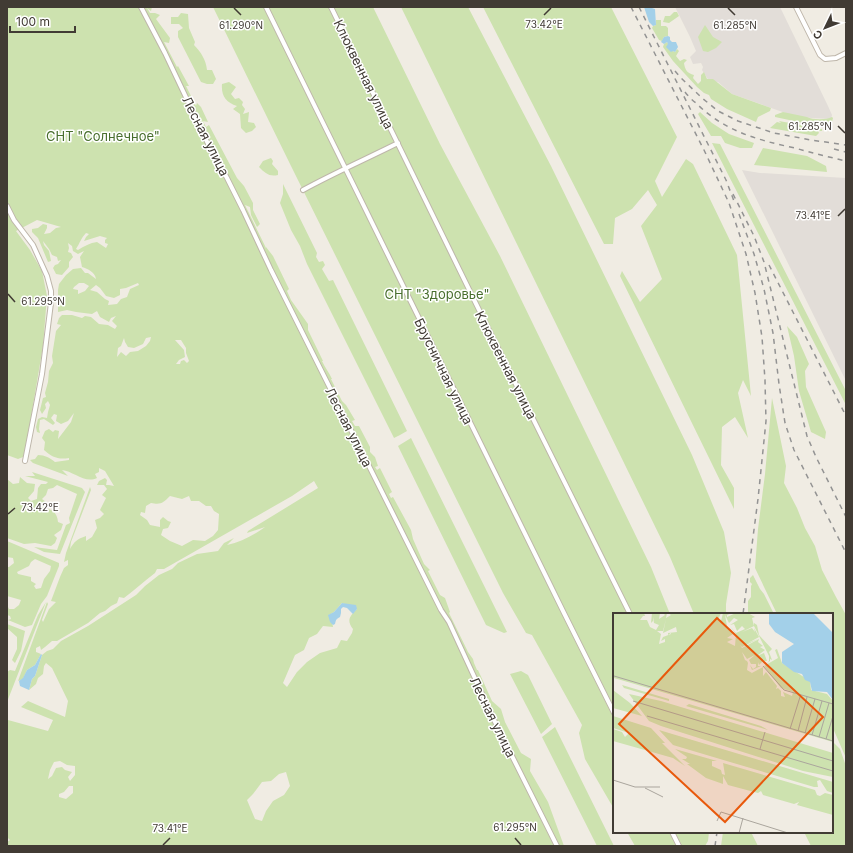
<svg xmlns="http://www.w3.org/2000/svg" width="853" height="853" viewBox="0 0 853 853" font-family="Inter,sans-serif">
	<rect width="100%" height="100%" fill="#f0ece3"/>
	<path fill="#e2ddd8" d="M675,7H780L828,106L832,115L831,119L811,118L794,116L732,94L718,82L709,81L702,70L703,67L701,63L693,64L690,57L696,51L690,37Z
		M742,170L760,173L846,178V381Z"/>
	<path fill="#cde2af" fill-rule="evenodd" d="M7,7H152L151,11L147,8L150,13H155L160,15L156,19L170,38L169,43L164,42L177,67L178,66L189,86H186L196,106L197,103L201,107L208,122L203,121L206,127L209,125L237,178L244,186L253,203V210L260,224L257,227L251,215L250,207L245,205L266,248V247L273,256L289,289L287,291L291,300L308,324V330L323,361H322C325,368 329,372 332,379H331L342,401L346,405L355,420L352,421L355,426H359L370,447V452L375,457L378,466L375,467L377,470L380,468L392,492L389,494L391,498L393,497L411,530L413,539L420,555L424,564L430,570L428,571L440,595L445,598L450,612L449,613L468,652L473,659L474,663L477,670H478L492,701L501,709L505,722L521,753L531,759L530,771L548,802L564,846H7V842L10,840L7,837V727L8,720L48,731L53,720L21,707L28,701L65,717L68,701L52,668L46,663L44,666L43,674L38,678L36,684L29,690L32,679L35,676L42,655L47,651L53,649L61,641L88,626L136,595L145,586L159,575L172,569L178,563L197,554L218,551L224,543L234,538L227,545C241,542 254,535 265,527L247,533L248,531L318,488L314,481L292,496L164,569H157L155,573C144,581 135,590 124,598L119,597L117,603L111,606L105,611L100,613L88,623L57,641H52L45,647L41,650L40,646L36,648V652L41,654L35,665L27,670L23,679L18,681L47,602L48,604L42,620L43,622L49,609L56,602L51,601L60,577L64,568L68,565V560L64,562L66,553L90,487L91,490L71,542L70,549C74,542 77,539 86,536V541L92,537L97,528L95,520L100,518L104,514L100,510L106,498L102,495L107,489L104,485H97L99,481L105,478L107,480L106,485H109L114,486L105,471L99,468V472L95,474L97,478C85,484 73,471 62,470L68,476L33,463L30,460L35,459L38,455C45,455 50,458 55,462L69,460V458C58,460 52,457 44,450L45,442L42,438L45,431L49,429L53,432L55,430L59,431L58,439L71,422L74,413L68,421L61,424L56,421L57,415L54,414L51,418L55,423L53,425L44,419L40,420L39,429L40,433L37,432L36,427L38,419L42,417L47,418L48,412L50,405L48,401L45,404L46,408L42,414L40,410L43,398L46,397L45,393L48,382L49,371L53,363L52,356L56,331L61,325L57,324L59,318L62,315H72L82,318L85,316L91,317L99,324L108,325L115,329L117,326L112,321L116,316L111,318L109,322L100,317L97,311L92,314L76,312L67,310L58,312V290L59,284L66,275L73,269L81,268L85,273H88L96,279C95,272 88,269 82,267L80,257L84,251L78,254L73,251L72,246L68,243L69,248L68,252L71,253L73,257L69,262V267L62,275L56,274L53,268L55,265L58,264L61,260L58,261L57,257L52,255L49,249L43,241L44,245L49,251L51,261L48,262L38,238L32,232V229L38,228L43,224L47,225V228L44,234L50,233L56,228L61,227L37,220L16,231L30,250L42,271L47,296L43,346L26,447L23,457L18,459L7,455ZM86,233L89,234L86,237L84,241L100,236L107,238L105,240V243L108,244L106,248L97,242C90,243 84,246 78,250L76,249C80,243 81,238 86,233ZM79,283H84L89,286L85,291L78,294V290L73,289L74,287ZM138,283L139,285L130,289L127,297L121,299L117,304L108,305L109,301L105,299L97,292L90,290L96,285L100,288L106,296L114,298L120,295V289L126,288ZM151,337L150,341L146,346L138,351L130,352L126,356L121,352L117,357L118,348L121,346L124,338L125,342L128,347L134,348L143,344L146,338ZM175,340H181L186,348V353L189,361L187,363L184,360L181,361L180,364H176L179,360L185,357L184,350ZM170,496L182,499L189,496L191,501H199L206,506H211L214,511L219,514L218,530L213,536L205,541L193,540L182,546L170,541L161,535L163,529L168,528L171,522L168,521L163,517L160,520V527L150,525L147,520L140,515L141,512L145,513L146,506L151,503C161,505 163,503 170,496ZM342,603L357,609C350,616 346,620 353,629L352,633L347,641L341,640L337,648L320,653L307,662L297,672L287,687L283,683L295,655L304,650L309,638L317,634L323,626L333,627C333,624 330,619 329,615L334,612ZM60,761L67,765L75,766V775L70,781L68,777L72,772L65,770L62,767L56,768L52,776L48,779L50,770L54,762ZM286,772L290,786L284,795L273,801L266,811L262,821L255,819L247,800L253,794L262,782L271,781L279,774ZM69,786H73V793L66,799L59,797V794L64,792Z
		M213,7H373L440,144L500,256L651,567L670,614H614V809L585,759L579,733L582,725L532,635L526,633L503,593L291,166Z
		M401,7H468L551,166L692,455L724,532L731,573L726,604V614H694L670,557Z
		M483,7H611L677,137L655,181L662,197L686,159L693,164L737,255L751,396L743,380L738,393L748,438L735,417L722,427L721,465L734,488V509L620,276L622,271L640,302L662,279L641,226L657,205L648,190L632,209L615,218L613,244H604Z
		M674,12H677L679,16L669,23L663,22L665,16H670Z
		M181,13L188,14L189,28L195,42L194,45C201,52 206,60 207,70H212L216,79L213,84H207L201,82L178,37V31L183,28L179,24H171V17H178Z
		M656,20H661V26H666L668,28V36L664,37L662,41L659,40L652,28L653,26L656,25Z
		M705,25L713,37L722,42L716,48L708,52L703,51L698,37Z
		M667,42L673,51L675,52L677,49L679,51L676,56L680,61L684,59L687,60L684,63C685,70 687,73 694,75L693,78L698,84L701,81V75L704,72L707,79H713L732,94L771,108L770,111L758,117L756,122L727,109L711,99L709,95L704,93L697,87L673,61L663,47L664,44Z
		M229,82L236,87L231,94L235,99L239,98L243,102L242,105L245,109L243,114L249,112L248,122L254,123L256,127L252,131L246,133L241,128L240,114L233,109L237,106C226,102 221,96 222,84Z
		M700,112L712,123L729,134L754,143L752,148H740L725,143L721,136H711L698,114Z
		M783,112L807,117C813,120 826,120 832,117L833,118L831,126L827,128L775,117V115Z
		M779,121L822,129V131H818L819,133L816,136L770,128L777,122L781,123Z
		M712,143L720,144L846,391V405Z
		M763,148L807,156L826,166L827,172L754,165Z
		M271,158L273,161L272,164L278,171V175C269,177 265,173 259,167L263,161Z
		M283,184L317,253L316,257L319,262L323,261L325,265L322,269L329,281L333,280L407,431L400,435L394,438L307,264L300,246L291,230L280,203L283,194Z
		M787,326L797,337L809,364L805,371L806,387L826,432L825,439L811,432L799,391L794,356Z
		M772,398L786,466L784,483L797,508L805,528L815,546L822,570L836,597L846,615V758L832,726V614H777L755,568L758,529L765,474Z
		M411,438L507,632L504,633L486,625L398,446Z
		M32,472L82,488L85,492L60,554L44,552L34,547L57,550L66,525L70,523L69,518L77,494L57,485L53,488L48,489L46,495L42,499L46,502L43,508C52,509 57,512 58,522L63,524L61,530L54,535L57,538L55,543L51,546L35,543L24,544L7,538V529L8,528L7,527V479L13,484L19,483L20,477L27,483L35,484L34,491L28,498L31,501L37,499L38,488L41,484H46L48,482L25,476H35Z
		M7,541L59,563V566L47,596L41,604L32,625L25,627L8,620L11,619L10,616L7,615V605L9,609H14L19,605L21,600L7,596V567H9L14,563L13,558L7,557ZM35,559L51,566L50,571L44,579L41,588L36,589L34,586L36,584L31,581V577L18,574L17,572L29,566L31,562Z
		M753,575L760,589L764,594L774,614H748V601L751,597V586L752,584L750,582V578Z
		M46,602L7,702L8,692H7V672L10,670L15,671L38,615Z
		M7,624L25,631L21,651L15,663L12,660L17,649V637L7,628Z
		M521,671L528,675L552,724L541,734L510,674Z
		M555,727L614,846H597L542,737Z
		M832,741L840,749L846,766V846H811L804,832H832Z
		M627,832H709L708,841L705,846H635Z
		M723,832H751L758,846H721Z"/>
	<path fill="#a3d0e9" d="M644,7H649L655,9L656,25L653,26L649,22Z
		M668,36L670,37V40L672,42H676L678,47L675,52L673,51L671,52L666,47L668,44L667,42L664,44L661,42L664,37Z
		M342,603L356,605L357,609L353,614L347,608L343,607L341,609V613L340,617C336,619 336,620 335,624L333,625L330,622L328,615L334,612Z
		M41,654L42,655L35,676L32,679L29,690L20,686L19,681L23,678L27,670L35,665Z"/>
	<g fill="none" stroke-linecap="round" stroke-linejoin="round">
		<defs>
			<path id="street" d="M141,7L165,53L210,148L227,178L243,210L271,270L441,610L449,622L496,724L557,846
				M266,7L564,613L614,713
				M331,7L483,318L630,614
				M796,7L820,55L825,59L836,58L846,53
				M303,190C334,173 366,159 398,143
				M7,206L14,220L33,245L47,276L51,291V303L42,374L25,461
				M672,832L679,846"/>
		</defs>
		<use href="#street" stroke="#beb6aa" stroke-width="6"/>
		<use href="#street" stroke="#fff" stroke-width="4"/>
		<path stroke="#939393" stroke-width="1.5" stroke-dasharray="5 5" stroke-linecap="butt" d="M631,7L704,150L729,203L746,254L755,293L762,337L765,380L766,421L758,499L743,614
			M639,7L726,180L734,201
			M675,71L680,77L702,98L718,111L738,121L774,133L811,140L846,145
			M685,92C688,96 692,100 696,103C724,131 757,140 795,148C812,153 829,157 846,161
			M834,149L846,152
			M733,194L754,236L764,262L807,436L816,457L846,517
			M739,214L754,254L764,289L773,333L779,384L785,423L794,450L846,553
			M769,265L846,416
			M715,846L717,832"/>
	</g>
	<path fill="none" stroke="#413b34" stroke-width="1.5" d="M234,8L241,15M728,8L735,15M544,15L551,8M838,126L845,133M838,216L845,209M8,294L15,302M8,514L15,508M515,838L521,845M163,845L170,838"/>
	<g text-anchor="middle" stroke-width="3" stroke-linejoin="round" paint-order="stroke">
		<g font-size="13" fill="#413b34" stroke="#fff">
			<text transform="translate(364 74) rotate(64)" y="5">Клюквенная улица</text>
			<text transform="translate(206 136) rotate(63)" y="5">Лесная улица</text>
			<text transform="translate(506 365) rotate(63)" y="5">Клюквенная улица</text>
			<text transform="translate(444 371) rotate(64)" y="5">Брусничная улица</text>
			<text transform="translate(349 427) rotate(63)" y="5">Лесная улица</text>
			<text transform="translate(493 717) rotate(64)" y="5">Лесная улица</text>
		</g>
		<g font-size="13" fill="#486e2d" stroke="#fff">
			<text x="103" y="141">СНТ "Солнечное"</text>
			<text x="437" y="299">СНТ "Здоровье"</text>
		</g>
	</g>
	<g transform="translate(613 613)">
		<rect width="220" height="220" fill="#f0ece3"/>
		<path d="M0,0H31L32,3H30L27,7H34L37,14L43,17L46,12L41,10L40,4V8L38,10L39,0H47L46,6L52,2L50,0H54L53,5L58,2L55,0H108L105,7L108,8L110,0H119L114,2V4L123,0H135L142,4L139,5L141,13L129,19L139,15L142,19L141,15L146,24L135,30L145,26L129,34L127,32L129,35L146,26L145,29L150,33L147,34L152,37L144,43L151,40L154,48H150L146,52L145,49V53H148L139,57L135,47L139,44L135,47L137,52L140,56L143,54V51H138L136,47L142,42L134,46L129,39L132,47L134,48L139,58L135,50L134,57L139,60L137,61L150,54V63L153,59L164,73L163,76L165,75L168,78V83L172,84L170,79L179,83L180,79L168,75L151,53L165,45L162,37L164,36L169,50L197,68L198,77L214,81L220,88V129L1,65ZM112,2L116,10L121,5L125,7L117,12L121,11L124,18L129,13L132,16L123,20L117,13L123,21L122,33L114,29L120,26L114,25L120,21L114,13ZM53,6L50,20L63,14L64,19L55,20V22L58,20V21L50,24L48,28L52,26V29L46,31L48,21L44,18H50ZM141,10L144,12L146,22L159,36L156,39L159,47L157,46V48L153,51L156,48V43L141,13ZM9,72L56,86V88L11,75ZM0,77L17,90L29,103L0,95ZM16,81L48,88L220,140V164L190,158L48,113L36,108ZM76,91L148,113L155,117L73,93ZM0,103L38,115L52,130H49L72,153L60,145L0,128V116L9,119L12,124L16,120L0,115ZM46,117L220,169V180L214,178L207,167L204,168L205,174H201L60,132ZM62,136L104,148H99V153L108,157L109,161L112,162L110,150L202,177L204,182L207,183L212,180L220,182V202L184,192L186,189L181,191L150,182L148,178L145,180L115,172L110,163V171L93,165L74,151H77L69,146H73L74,144Z" fill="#cde2af" fill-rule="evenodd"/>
		<path d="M156,0H200L220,20V87L214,79L199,78L197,69L192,67L189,61L181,59L169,50V39L181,31L162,19L156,11Z" fill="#a3d0e9"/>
		<path fill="none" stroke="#aaa59d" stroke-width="1" d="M150,53L171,77L220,91M1,63L220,128M20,88L220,148M34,103L220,158M177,116L187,84M185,118L194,84M192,120L202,86M199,122L209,88M206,124L216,90M213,126L220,103M147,136L152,119M0,167L22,174H47M32,175L50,184M104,208L108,199L175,220M126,220L130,205"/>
		<path fill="#e8590c" fill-opacity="0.15" stroke="#e8590c" stroke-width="2" d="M104,5L210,104L112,209L6,111Z"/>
		<rect width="220" height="220" fill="none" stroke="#413b34" stroke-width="2"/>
	</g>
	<g font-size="10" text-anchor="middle" fill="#413b34" stroke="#fff" stroke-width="3" stroke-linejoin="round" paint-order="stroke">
		<text x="544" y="28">73.42°E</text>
		<text x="241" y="29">61.290°N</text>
		<text x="735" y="29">61.285°N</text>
		<text x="810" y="130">61.285°N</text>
		<text x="813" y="219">73.41°E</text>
		<text x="43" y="305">61.295°N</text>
		<text x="40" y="511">73.42°E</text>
		<text x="515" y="831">61.295°N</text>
		<text x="170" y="832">73.41°E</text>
	</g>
	<rect width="853" height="853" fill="none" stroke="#413b34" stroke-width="16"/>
	<g transform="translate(825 28) rotate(227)" stroke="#ffffff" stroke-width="3" paint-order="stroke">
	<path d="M0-3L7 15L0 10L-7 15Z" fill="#413b34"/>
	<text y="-6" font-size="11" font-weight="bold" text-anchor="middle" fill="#413b34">С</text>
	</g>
	<path d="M10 26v6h65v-6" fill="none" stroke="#413b34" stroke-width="2"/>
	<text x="16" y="26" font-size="12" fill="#413b34" stroke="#ffffff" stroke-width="3" paint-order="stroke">100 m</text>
</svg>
